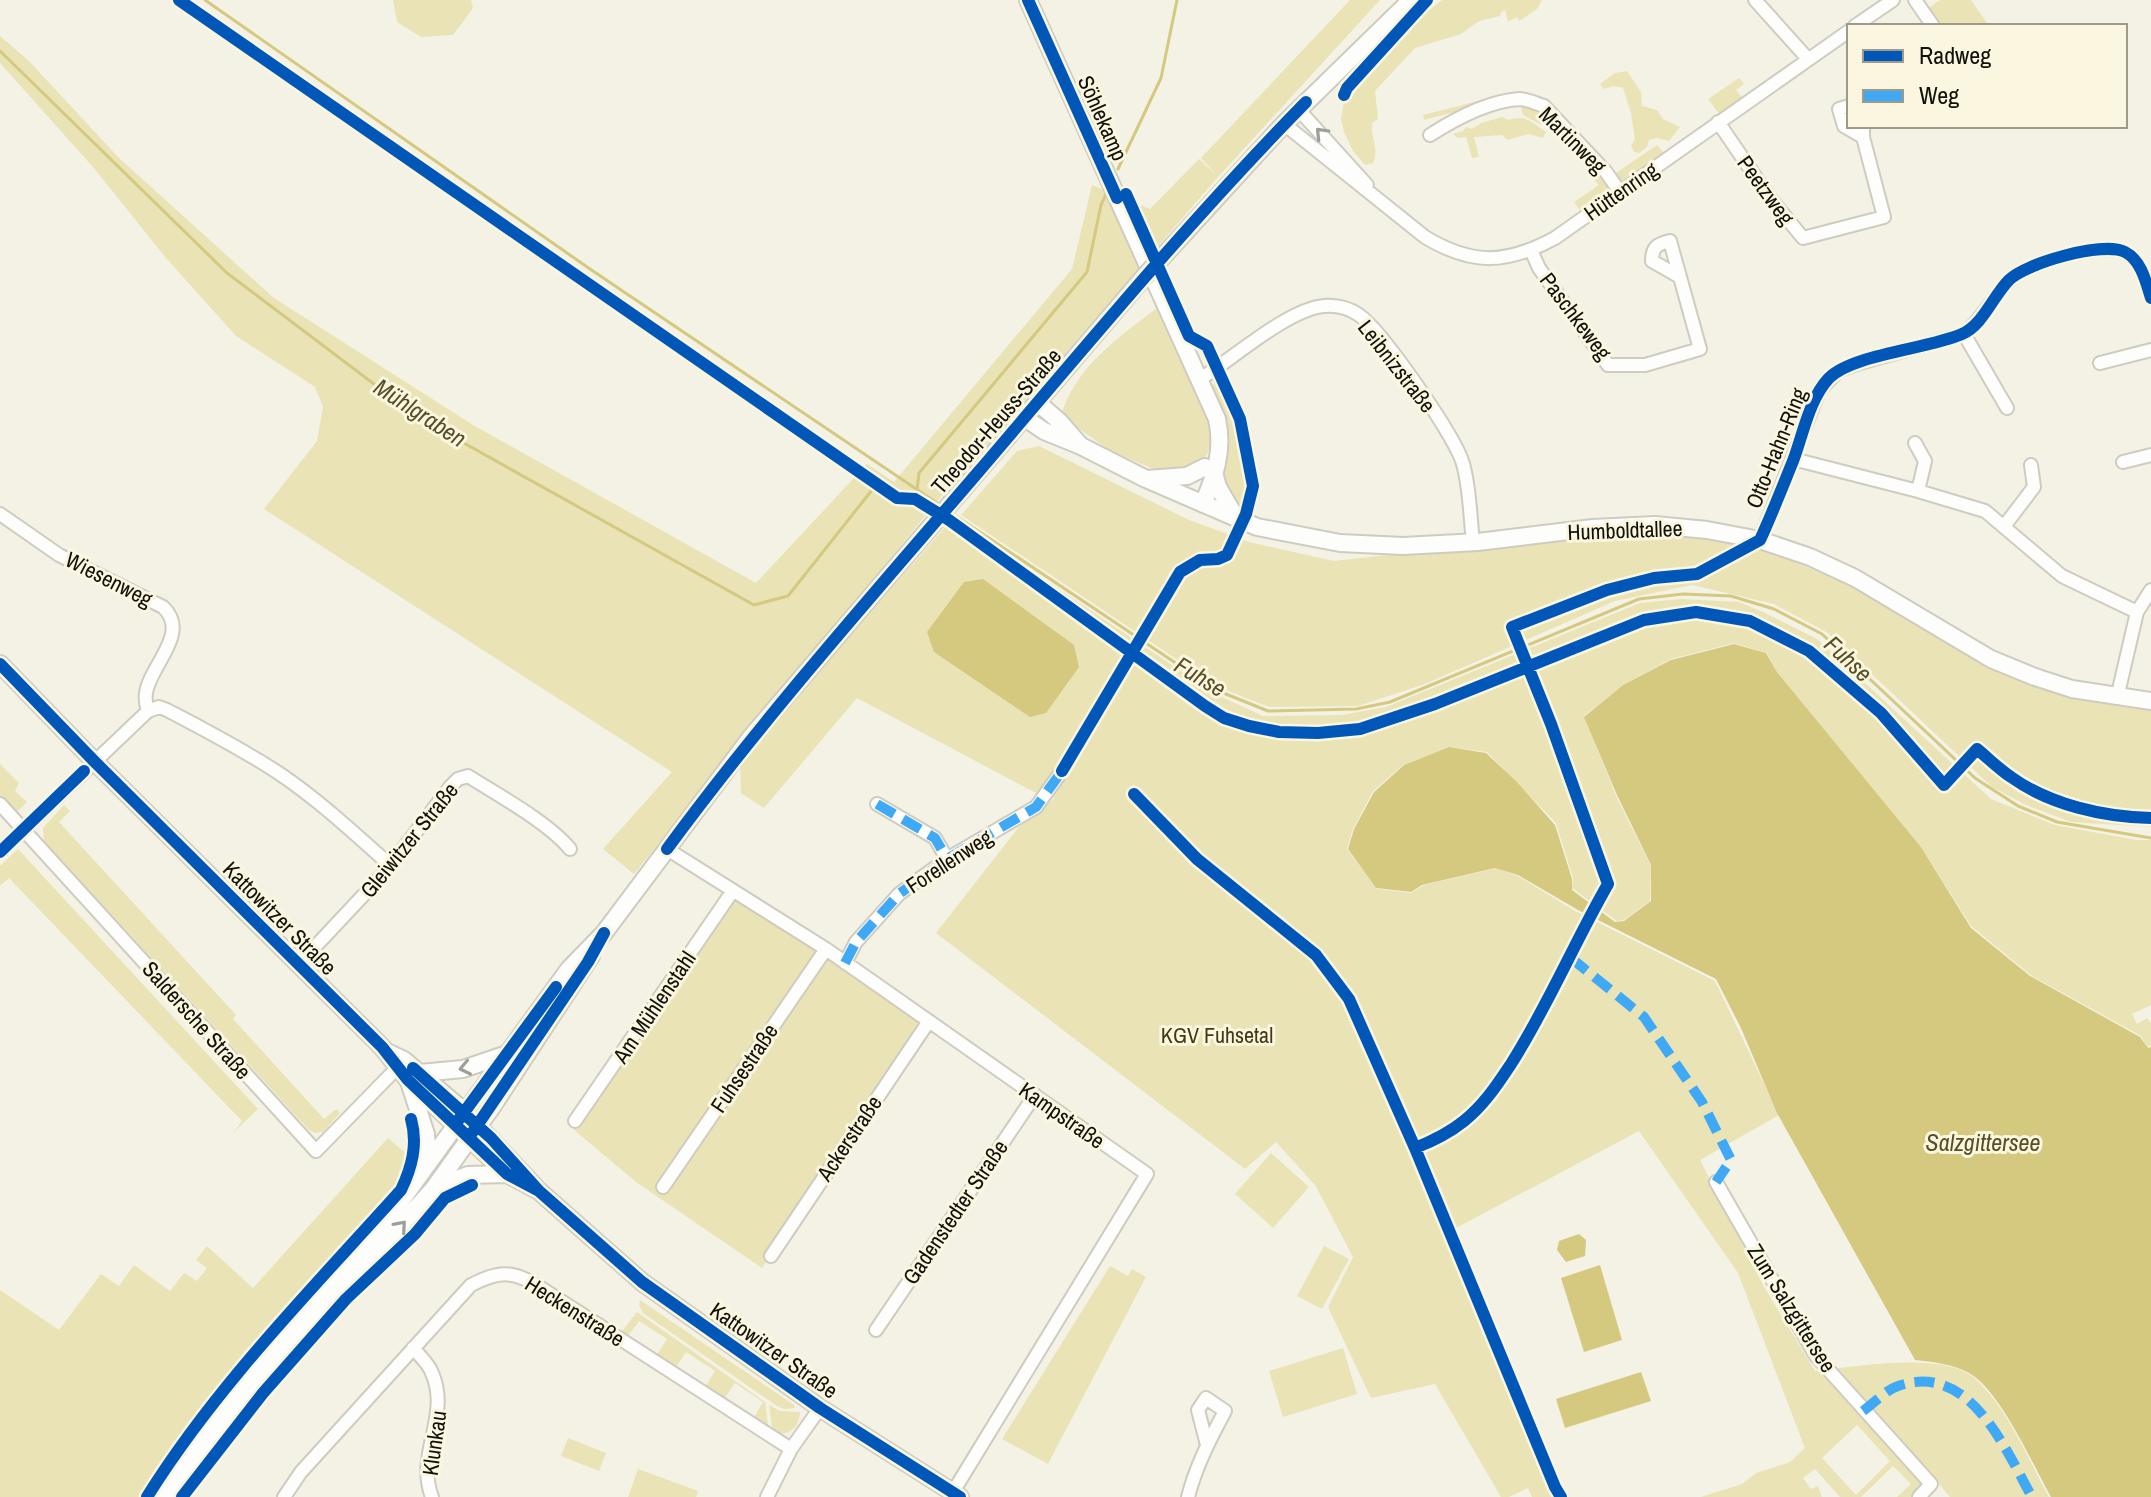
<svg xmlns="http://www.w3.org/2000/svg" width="2151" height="1497" viewBox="0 0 2151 1497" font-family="'Archivo Narrow',sans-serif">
	<rect width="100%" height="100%" fill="#f4f2e5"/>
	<path fill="#eae3b6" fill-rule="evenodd" d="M393,0H471L473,8L453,35L421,37L397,22Z
		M1350,0H1380L1218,177L933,506L634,874L603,849L672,772L264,509L317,441L323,407L315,387L236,336L166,258L93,167L0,63V36L29,61L119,158L274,298L473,425L756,583L867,464L894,482L1072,269L1092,185L1150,209L1199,159L1217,176L1201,158Z
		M1442,0H1542L1537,9L1519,21L1517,17L1508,22L1505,10L1501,12L1500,16L1479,21L1461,34L1415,48L1375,91L1378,119L1372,123C1370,138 1380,148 1373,163L1365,165L1353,151L1344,132L1341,119L1344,101L1363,65L1376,57L1409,19L1423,15Z
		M1940,0H1971L1989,26H1933L1923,12Z
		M1627,71L1641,92L1642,106L1657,110L1663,119L1680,127L1669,141L1657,138L1649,140L1647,147L1639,153L1634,152L1631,145L1635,140L1631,113L1623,88L1614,86L1604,89L1600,84L1615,73Z
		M1739,78L1744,84L1736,90L1746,103L1723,119L1708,99Z
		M1498,96L1499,100L1424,120L1423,115Z
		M1519,99L1552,114L1541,125L1523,115Z
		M1502,117L1509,120C1525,114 1533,123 1546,132L1543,138L1529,134L1507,140L1502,135L1474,137L1479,157L1472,158L1466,137L1458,138L1453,134L1463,131L1466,127L1472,129L1481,123Z
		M1657,145L1668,158L1585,217L1574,202L1599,185L1585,170L1595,160L1610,177Z
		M1157,308L1206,408L1213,428V441L1204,461L1194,468L1163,473L1109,450L1061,416C1075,367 1119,337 1157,308Z
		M1218,376C1236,418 1259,464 1245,510C1209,487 1231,467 1228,435C1226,418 1217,402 1213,385Z
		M1039,446L1189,520L1249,542L1334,561L1630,528L1731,541L1764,550L1849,584L1943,641L2019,680L2114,705L2151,707V827L2071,822L2026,805L1992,787L1828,633L1774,604L1692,585L1615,601L1425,684L1358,706L1269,707L1218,687L961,515L1017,451Z
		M953,518L1215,694L1263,716L1342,715L1386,707L1640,603L1681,599L1739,602L1763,612L1817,639L1991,799L2055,825L2136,840H2151V1005L2132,1014L2137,1024L2147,1018L2151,1023V1045L2147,1047L2141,1036L2032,976L1971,926L1921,847L1777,672L1767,653L1734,643L1671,659L1623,685L1584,716L1617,798L1651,866L1650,901L1624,920L1617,921L1572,888L1573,878L1556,823L1487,752L1449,747L1403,765L1373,791L1353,829L1347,849L1377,889L1411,893L1424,885L1497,868L1518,876L1575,911L1715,981L1779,1115L1700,1160L1763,1285L1815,1371C1855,1367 1940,1351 1973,1377C2007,1406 2028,1459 2049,1497H1950L1938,1483L1925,1497H1897L1911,1484L1893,1466L1861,1497H1840L1815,1469L1803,1478L1811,1489L1818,1486L1822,1497H1701L1742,1484L1756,1473L1790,1462L1805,1448L1738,1273L1639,1131L1454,1229L1544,1454L1568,1497H1532L1528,1488L1509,1497H1501L1435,1384L1371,1398L1328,1307L1353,1257L1315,1185L1276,1142L1245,1169L936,933L1018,828L1055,798L1034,792L857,698L764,808L741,793L740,761ZM1857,1425L1890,1461L1856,1495L1822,1458Z
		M0,764L19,783L15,791L27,802L17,812L0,795Z
		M64,805L70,811L59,822L236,1015L233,1019L324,1119L336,1109L340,1113L323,1132L315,1133L309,1130L44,841L43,828Z
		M18,849L258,1109L233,1133L242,1121L9,878L0,886V866Z
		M732,892L929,1021L762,1268L636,1182L573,1129L575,1121Z
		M388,1138L408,1155L405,1170L388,1198L277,1322L198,1417L141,1497H0V1290L59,1330L101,1274L119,1286L134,1265L170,1291L184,1273L197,1281L207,1268L196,1260L207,1246L253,1288Z
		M1271,1153L1309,1187L1273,1228L1235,1194Z
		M1324,1246L1349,1259L1322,1309L1297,1296Z
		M1110,1266L1128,1276L1132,1269L1146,1277L1048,1464L1002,1439Z
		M640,1300L794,1405L795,1408L784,1409L777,1406L643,1313L639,1305Z
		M637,1312L765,1402L769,1432L752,1421L763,1402L735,1383L722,1402L703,1390L715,1371L686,1352L674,1370L655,1358L667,1339L639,1321L626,1339L619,1335Z
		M1343,1348L1357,1394L1283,1417L1269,1371Z
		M769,1405L780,1411L800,1412C799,1429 789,1436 773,1433Z
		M568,1438L606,1453L599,1471L561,1456Z
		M638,1469L698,1491L696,1497H628Z"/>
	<path fill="#d4c97f" d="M983,579L1074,645L1079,667L1046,713L1030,717L934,652L927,632L964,582Z
		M1734,644L1766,653L1777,672L1921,847L1971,928L2030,976L2140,1037L2148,1048L2151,1047V1497H2051C2033,1465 2000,1390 1969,1373C1953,1364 1933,1362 1915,1360L1777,1113L1741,1028L1716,979L1578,910L1518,875L1495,868L1422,885L1411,892L1376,888L1348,849L1354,829L1374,792L1404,765L1449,747L1486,753L1517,782L1555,825L1572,879V890L1615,922L1624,921L1651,901V865L1617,795L1584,717L1623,685L1671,660Z
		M1579,1234L1586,1240L1585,1256L1566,1262L1557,1250L1559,1241Z
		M1600,1265L1622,1340L1584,1352L1561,1278Z
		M1641,1372L1651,1401L1565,1428L1556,1399Z"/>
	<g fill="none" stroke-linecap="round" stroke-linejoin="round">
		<path stroke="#d4c97f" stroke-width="3" d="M205,0L590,269L940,505
			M0,51L227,273L419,418L754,605L788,596L872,490
			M1118,169L1161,78L1177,0
			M917,490L919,473L1087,272L1101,205L1106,194
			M950,512L1216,690L1268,711L1356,709L1390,702L1639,599L1683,594L1731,596L1774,609L1822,634L1975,778L2018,806L2057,822L2151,838"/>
		<defs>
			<path id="street" d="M1755,0L1808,59
				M1915,0L1933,26
				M1855,26L1893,0
				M1849,106L1839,109L1844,126L1863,137
				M1299,110L1367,185
				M1718,122L1770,198L1803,238L1884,217L1863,137V126
				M1284,124L1425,237C1473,266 1507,264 1555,238L1849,31
				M1430,135C1455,119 1489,101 1519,99C1527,99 1537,104 1544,106L1606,172L1620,192
				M1531,250L1539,268L1608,365H1645L1700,349L1670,241C1657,244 1652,247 1652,261L1680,277
				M1964,334L2007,408
				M2100,363L2151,350
				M1199,380C1231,360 1288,309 1324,306C1336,305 1349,308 1359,315C1381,330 1456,437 1463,464C1470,488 1470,517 1473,542
				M1915,443L1925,461L1918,491
				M1793,459L1918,491L1985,511L2062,576L2137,612
				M2123,462L2151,455
				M0,514L59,555L163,607C191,633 150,665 146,693C145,699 146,705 148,711L0,852
				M2005,525L2034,487L2031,465
				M1760,540L1819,391L1838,371L1856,364L1964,334C1984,318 1994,294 2012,278C2030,262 2102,242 2124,252C2141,259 2146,282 2151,298
				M2117,698L2137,612L2151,590
				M148,711L159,707L167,710C205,730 244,750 280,774C320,801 355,834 390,865
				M0,804L316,1151L397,1068
				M877,804L935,838L947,859
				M667,849L826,949L1147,1174L953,1492
				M845,963L856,942L899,894L947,859L1036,807L1062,771
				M298,965L387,870L450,787L458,779L468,776C498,795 549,823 570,849
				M575,1121L732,892
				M1716,1182L1816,1356L1931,1484L1919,1497
				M663,1187L826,949
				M771,1256L929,1021
				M876,1330L1035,1095
				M413,1348C419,1355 429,1364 432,1373C451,1416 415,1454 432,1497
				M284,1497L301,1472L471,1285C498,1271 512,1270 538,1286L791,1449
				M767,1497L791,1449L820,1408
				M1188,1497C1196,1466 1210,1439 1225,1411L1206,1398L1198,1410L1207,1445"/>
			<path id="secondary" d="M1028,0L1217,419C1224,450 1215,476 1203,504
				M1167,252L1284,124L1411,0
				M1038,403L1059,421L1080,445
				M1025,418L1044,431L1081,446L1146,479L1257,527L1340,543L1403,546L1478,542L1593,528L1655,525L1707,530L1760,540L1810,557L1855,578L1991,659L2035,677L2072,689L2151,701
				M1215,476L1218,487L1236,518
				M1147,479L1187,476L1205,467
				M0,664L94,761L382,1047L408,1080L507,1174L539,1191
				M387,1052L404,1060L465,1112L539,1191L642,1282L820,1408L960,1497
				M420,1073L463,1069L507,1054
				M410,1085L426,1134L428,1164
				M434,1188L468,1175L507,1174
				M155,1497L194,1443L272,1348L398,1205L569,969L604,933L751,737L1144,277
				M171,1497L287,1351L434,1188L492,1107L591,956"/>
		</defs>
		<use href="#street" stroke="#ceccc1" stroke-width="16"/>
		<use href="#secondary" stroke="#ceccc1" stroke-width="20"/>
		<use href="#street" stroke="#fdfdfb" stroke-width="12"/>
		<use href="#secondary" stroke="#fdfdfb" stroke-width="16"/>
		<defs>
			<path id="secondary-bridge" d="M1144,277L1167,252"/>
		</defs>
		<use href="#secondary-bridge" stroke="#ceccc1" stroke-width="20" stroke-linecap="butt"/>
		<use href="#secondary-bridge" stroke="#fdfdfb" stroke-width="16"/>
		<path stroke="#3fa9f5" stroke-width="10" stroke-dasharray="20 10" stroke-linecap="butt" d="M877,804L935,838L947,859
			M1571,958L1644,1017L1702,1102L1731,1160L1716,1182
			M845,963L856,942L899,894L947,859L1036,807L1062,771
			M1863,1411C1874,1403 1886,1390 1898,1386C1970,1361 2005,1449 2032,1497"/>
		<defs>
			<path id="cycleway" d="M179,0L897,498L915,499L949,520L1205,706L1224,718L1249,726L1279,732L1318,733L1360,729L1435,704L1644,620L1696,612L1750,621L1809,651L1881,713L1944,785L1977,749C1988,758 1999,769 2011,777C2050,805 2104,817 2151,818
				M1028,0L1117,198
				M1344,95L1347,88L1427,0
				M0,664L94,761L382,1047L408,1080L507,1174L539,1191
				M1062,771L1180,572L1200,560L1218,559L1227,555L1246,514L1253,486L1240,419L1207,346L1189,336L1126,194
				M1134,794L1197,859L1316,955L1349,999L1415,1148L1555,1487L1561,1497
				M667,849C764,717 873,595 980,470C1086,346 1191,219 1306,102
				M0,852L84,771
				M413,1068L491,1138L539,1191L642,1282L820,1408L960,1497
				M457,1122L556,987
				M470,1136L588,962L604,933
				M1415,1148C1433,1141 1449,1133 1464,1121C1484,1105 1497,1085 1511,1064C1548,1006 1574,943 1608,884L1551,724L1512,627L1607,590L1654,578L1697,574L1760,540C1772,514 1782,488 1793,461C1803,435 1809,399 1829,378C1853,354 1928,349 1962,334C1983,325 1993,296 2009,280C2026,263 2103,241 2125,252C2141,260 2146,282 2151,298
				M147,1497C216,1386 314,1287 401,1190C412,1167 418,1144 411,1119
				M182,1497L263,1393L346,1299L415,1234L445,1198L472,1185"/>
		</defs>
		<use href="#cycleway" stroke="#faf6df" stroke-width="17"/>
		<use href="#cycleway" stroke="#0057b8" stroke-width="12"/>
	</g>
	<defs><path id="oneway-chevron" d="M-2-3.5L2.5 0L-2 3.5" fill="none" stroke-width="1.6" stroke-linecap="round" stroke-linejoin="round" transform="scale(2)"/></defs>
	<g stroke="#9f9f9a">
		<use href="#oneway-chevron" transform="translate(1321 133) rotate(-134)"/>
		<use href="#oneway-chevron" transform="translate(465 1068) rotate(168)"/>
		<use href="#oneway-chevron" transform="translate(401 1226) rotate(-49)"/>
	</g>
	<g text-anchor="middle" stroke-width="6" stroke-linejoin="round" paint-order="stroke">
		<g font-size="22" fill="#121109" stroke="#faf6df">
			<text transform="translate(1103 118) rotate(66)" y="8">Söhlekamp</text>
			<text transform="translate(1573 140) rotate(45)" y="8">Martinweg</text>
			<text transform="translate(1766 190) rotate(54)" y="8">Peetzweg</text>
			<text transform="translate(1621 191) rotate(-35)" y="8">Hüttenring</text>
			<text transform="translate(1576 316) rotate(53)" y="8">Paschkeweg</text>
			<text transform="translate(1397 366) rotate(52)" y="8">Leibnizstraße</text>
			<text transform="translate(996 421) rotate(-49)" y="8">Theodor-Heuss-Straße</text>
			<text transform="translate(1776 448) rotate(-68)" y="8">Otto-Hahn-Ring</text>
			<text transform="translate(1625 530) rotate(-2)" y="8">Humboldtallee</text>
			<text transform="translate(109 579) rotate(27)" y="8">Wiesenweg</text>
			<text transform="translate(409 840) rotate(-51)" y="8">Gleiwitzer Straße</text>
			<text transform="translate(949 861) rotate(-33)" y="8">Forellenweg</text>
			<text transform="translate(280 918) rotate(45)" y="8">Kattowitzer Straße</text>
			<text transform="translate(654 1007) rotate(-56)" y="8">Am Mühlenstahl</text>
			<text transform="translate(197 1020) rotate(48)" y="8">Saldersche Straße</text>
			<text transform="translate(744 1068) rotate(-56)" y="8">Fuhsestraße</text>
			<text transform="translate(1062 1115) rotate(35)" y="8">Kampstraße</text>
			<text transform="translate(849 1138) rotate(-56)" y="8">Ackerstraße</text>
			<text transform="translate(955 1212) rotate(-56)" y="8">Gadenstedter Straße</text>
			<text transform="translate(1792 1308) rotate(58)" y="8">Zum Salzgittersee</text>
			<text transform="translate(575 1311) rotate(32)" y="8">Heckenstraße</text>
			<text transform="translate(774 1350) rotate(35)" y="8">Kattowitzer Straße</text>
			<text transform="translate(434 1443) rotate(-82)" y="8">Klunkau</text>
		</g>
		<g font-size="22" fill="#423b10" stroke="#faf6df">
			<text x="1217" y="1043">KGV Fuhsetal</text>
		</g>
		<g font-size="24" font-style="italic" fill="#564f26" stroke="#faf6df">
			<text transform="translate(420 413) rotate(33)" y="8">Mühlgraben</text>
			<text transform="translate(1848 659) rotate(43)" y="8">Fuhse</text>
			<text transform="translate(1200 677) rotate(31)" y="8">Fuhse</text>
			<text x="1983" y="1151">Salzgittersee</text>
		</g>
	</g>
	<rect x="1847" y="24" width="280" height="104" fill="#faf6df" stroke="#9d9a89" stroke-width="2"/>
	<rect x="1863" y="50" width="40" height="12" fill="#0057b8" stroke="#9d9a89" stroke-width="2"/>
	<text x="1919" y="64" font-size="24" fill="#121109">Radweg</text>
	<rect x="1863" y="90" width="40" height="12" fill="#3fa9f5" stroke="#9d9a89" stroke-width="2"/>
	<text x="1919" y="104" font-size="24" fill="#121109">Weg</text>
</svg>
